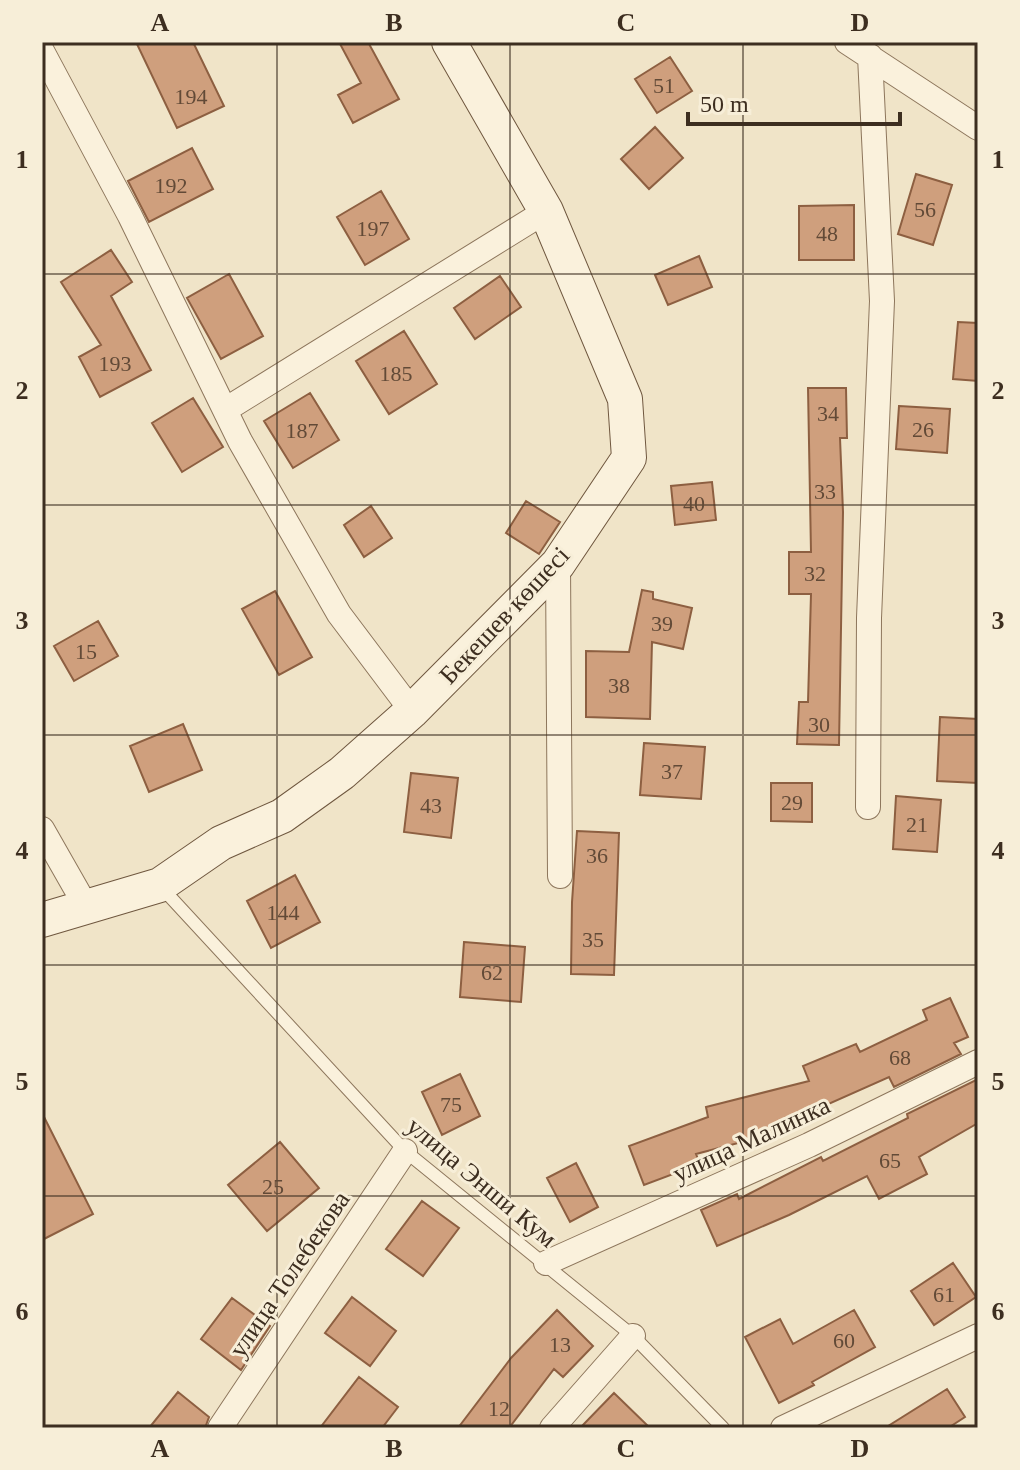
<svg xmlns="http://www.w3.org/2000/svg" width="1020" height="1470" viewBox="0 0 1020 1470" font-family="Georgia,serif">
	<rect width="100%" height="100%" fill="#f0e4c8"/>
	<path fill="#cf9f7d" stroke="#8d5f41" stroke-width="2" d="M136,42H193L224,106L177,128Z
		M339,42H368L399,99L353,123L338,95L361,83Z
		M670,57L692,91L657,113L635,79Z
		M655,127L683,158L649,189L621,159Z
		M192,148L213,189L149,222L128,181Z
		M916,174L952,185L933,245L898,234Z
		M381,191L409,239L365,265L337,217Z
		M854,205V260H799V206Z
		M111,250L132,282L111,296L151,370L100,397L79,357L101,345L61,282Z
		M699,256L712,287L668,305L655,275Z
		M229,274L263,336L221,359L187,298Z
		M500,276L521,307L475,339L454,308Z
		M958,322L978,323V381L953,379Z
		M404,331L437,384L389,414L356,361Z
		M808,388H846L847,438H840L843,512L839,745L797,744L799,702H808L811,594H789V552H811Z
		M310,393L339,440L293,468L264,421Z
		M193,398L223,447L182,472L152,423Z
		M899,406L950,409L947,453L896,449Z
		M712,482L716,520L675,525L671,486Z
		M526,501L560,522L539,554L506,533Z
		M371,506L392,538L364,557L344,525Z
		M642,590L653,592V599L692,608L683,649L652,642L650,719L586,717V651L629,652Z
		M275,591L312,657L279,675L242,609Z
		M98,621L118,656L74,681L54,646Z
		M940,717L978,719V783L937,781Z
		M183,724L202,770L149,792L130,746Z
		M644,743L705,747L701,799L640,795Z
		M411,773L458,778L451,838L404,832Z
		M771,783H812V822L771,821Z
		M896,796L941,800L937,852L893,849Z
		M577,831L619,833L614,975L571,974L572,902Z
		M295,875L320,922L271,948L247,901Z
		M464,942L525,947L521,1002L460,997Z
		M950,998L968,1037L954,1043L961,1054L894,1087L889,1077L790,1121L792,1129L696,1154L700,1164L644,1185L629,1146L708,1117L706,1107L809,1081L803,1066L856,1044L860,1052L927,1020L923,1010Z
		M460,1074L480,1116L442,1135L422,1092Z
		M976,1080L978,1123L919,1157L927,1174L879,1199L867,1176L789,1215L717,1246L701,1210L737,1194L739,1199L821,1157L823,1161L908,1118L907,1114Z
		M42,1113L93,1214L42,1240Z
		M280,1142L319,1188L267,1231L228,1185Z
		M576,1163L598,1207L570,1222L547,1178Z
		M422,1201L459,1228L423,1276L386,1249Z
		M953,1263L976,1297L934,1325L911,1291Z
		M352,1297L396,1331L370,1366L325,1333Z
		M232,1298L270,1326L241,1370L201,1339Z
		M557,1310L593,1346L563,1377L554,1369L509,1428H458L511,1358Z
		M854,1310L875,1347L812,1382L814,1385L779,1403L745,1337L780,1319L793,1344Z
		M359,1377L398,1407L382,1428H320Z
		M947,1389L965,1417L948,1428H885Z
		M178,1392L209,1417L205,1428H149Z
		M614,1393L650,1428H580Z"/>
	<g fill="none" stroke-linecap="round" stroke-linejoin="round">
		<defs>
			<path id="lane" d="M162,888L405,1151L633,1336L723,1428"/>
			<path id="street" d="M847,42L978,128
				M42,51L130,216L240,441L339,614L412,711
				M225,410L546,211
				M558,564L560,876
				M868,807L869,618L882,301L870,56
				M42,829L87,908
				M546,1263L809,1145L978,1062
				M220,1428L405,1151
				M552,1428L633,1336
				M783,1428L978,1336"/>
			<path id="secondary" d="M42,920L160,885L221,843L282,816L342,773L412,711L558,564L629,458L625,399L546,211L449,42"/>
		</defs>
		<use href="#lane" stroke="#8d765c" stroke-width="14"/>
		<use href="#street" stroke="#8d765c" stroke-width="26"/>
		<use href="#secondary" stroke="#6f573f" stroke-width="36"/>
		<use href="#lane" stroke="#faf1dc" stroke-width="12"/>
		<use href="#street" stroke="#faf1dc" stroke-width="24"/>
		<use href="#secondary" stroke="#faf1dc" stroke-width="34"/>
	</g>
	<path fill="none" stroke="#3d2e20" stroke-width="2" stroke-opacity="0.55" d="M277,42V1428M510,42V1428M743,42V1428M42,274H978M42,505H978M42,735H978M42,965H978M42,1196H978"/>
	<g text-anchor="middle" stroke-width="6" stroke-linejoin="round" paint-order="stroke">
		<g font-size="22" fill="#624a37">
			<text x="664" y="93">51</text>
			<text x="191" y="104">194</text>
			<text x="171" y="193">192</text>
			<text x="925" y="217">56</text>
			<text x="373" y="236">197</text>
			<text x="827" y="241">48</text>
			<text x="115" y="371">193</text>
			<text x="396" y="381">185</text>
			<text x="828" y="421">34</text>
			<text x="923" y="437">26</text>
			<text x="302" y="438">187</text>
			<text x="825" y="499">33</text>
			<text x="694" y="511">40</text>
			<text x="815" y="581">32</text>
			<text x="662" y="631">39</text>
			<text x="86" y="659">15</text>
			<text x="619" y="693">38</text>
			<text x="819" y="732">30</text>
			<text x="672" y="779">37</text>
			<text x="792" y="810">29</text>
			<text x="431" y="813">43</text>
			<text x="917" y="832">21</text>
			<text x="597" y="863">36</text>
			<text x="283" y="920">144</text>
			<text x="593" y="947">35</text>
			<text x="492" y="980">62</text>
			<text x="900" y="1065">68</text>
			<text x="451" y="1112">75</text>
			<text x="890" y="1168">65</text>
			<text x="273" y="1194">25</text>
			<text x="944" y="1302">61</text>
			<text x="844" y="1348">60</text>
			<text x="560" y="1352">13</text>
			<text x="499" y="1416">12</text>
		</g>
		<g font-size="26" fill="#3d2e20" stroke="#f7eed8">
			<text transform="translate(504 615) rotate(-47)" y="9">Бекешев көшесі</text>
			<text transform="translate(751 1139) rotate(-25)" y="9">улица Малинка</text>
			<text transform="translate(482 1182) rotate(40)" y="9">улица Энши Кум</text>
			<text transform="translate(289 1274) rotate(-56)" y="9">улица Толебекова</text>
		</g>
	</g>
	<rect width="1020" height="1470" fill="none" stroke="#f7eed8" stroke-width="88"/>
	<path d="M688 112v12h212v-12" fill="none" stroke="#3d2e20" stroke-width="4"/>
	<text x="700" y="112" font-size="24" fill="#3d2e20" stroke="#f7eed8" stroke-width="6" paint-order="stroke">50 m</text>
	<rect x="44" y="44" width="932" height="1382" fill="none" stroke="#3d2e20" stroke-width="3"/>
	<g font-size="26" text-anchor="middle" font-weight="bold" fill="#3d2e20">
		<text x="160" y="31">A</text>
		<text x="394" y="31">B</text>
		<text x="626" y="31">C</text>
		<text x="860" y="31">D</text>
		<text x="22" y="168">1</text>
		<text x="998" y="168">1</text>
		<text x="22" y="399">2</text>
		<text x="998" y="399">2</text>
		<text x="22" y="629">3</text>
		<text x="998" y="629">3</text>
		<text x="22" y="859">4</text>
		<text x="998" y="859">4</text>
		<text x="22" y="1090">5</text>
		<text x="998" y="1090">5</text>
		<text x="22" y="1320">6</text>
		<text x="998" y="1320">6</text>
		<text x="160" y="1457">A</text>
		<text x="394" y="1457">B</text>
		<text x="626" y="1457">C</text>
		<text x="860" y="1457">D</text>
	</g>
</svg>
